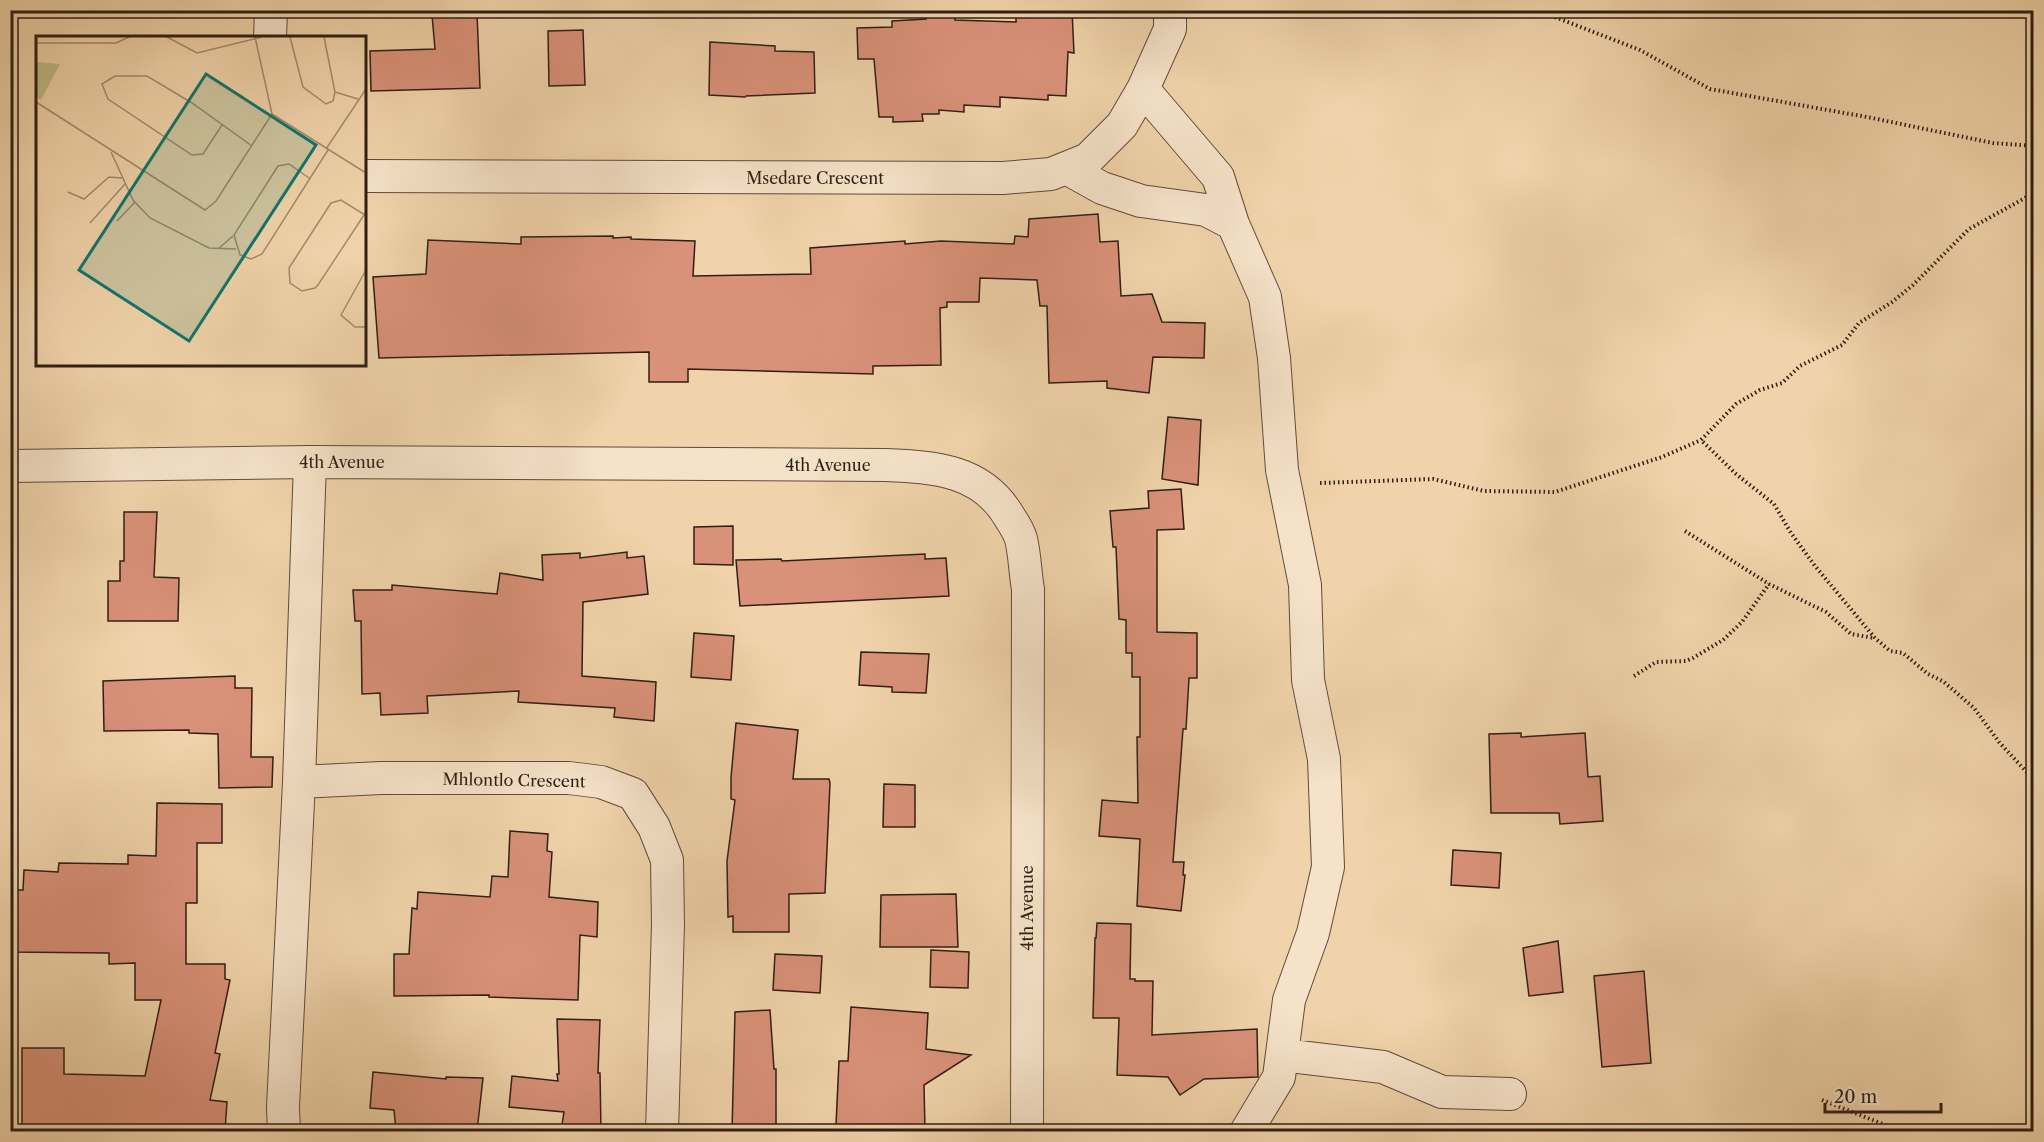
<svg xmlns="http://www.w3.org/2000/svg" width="2044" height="1142" viewBox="0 0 2044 1142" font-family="'Libre Caslon Text',serif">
	<rect width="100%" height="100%" fill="#f0d3aa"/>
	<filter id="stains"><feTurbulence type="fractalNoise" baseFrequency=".00333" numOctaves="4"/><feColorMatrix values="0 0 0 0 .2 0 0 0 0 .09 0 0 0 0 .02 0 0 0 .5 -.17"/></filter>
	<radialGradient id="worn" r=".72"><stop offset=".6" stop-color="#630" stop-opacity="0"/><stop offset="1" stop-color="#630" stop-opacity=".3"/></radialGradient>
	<path fill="#d99179" stroke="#301e15" stroke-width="1.5" d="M1016,10H1072L1074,53L1068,52L1066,96L1048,95V100L1000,97V107L964,105V112L939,110V114H922L923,121L893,122V117H879L874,59H858L857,28L892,27V21L926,19V16L955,14V20L1016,22Z
		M477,13L480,88L371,91L370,51L435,49L432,15Z
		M583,30L585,85L549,86L548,31Z
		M710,42L775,46V51L814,52L815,93L746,96L745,97L709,95Z
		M1098,214L1100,242L1118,241L1121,296L1152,294L1162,322L1205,323L1204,358L1153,357L1149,393L1107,388V381L1049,383L1047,306H1040L1037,280L980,278L979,302H947V307L940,308L941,365L873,366V374L688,369V382H649V352L379,358L373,277L426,274L428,240L521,244V237L613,236V238L631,237V239L695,241L693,276L811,274L810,248L905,241V244L941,241L1014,244L1015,236L1028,237L1029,219Z
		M1168,417L1201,420L1198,485L1162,479Z
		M1181,489L1184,529L1157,530V632L1197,633V678H1189L1186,729H1183L1173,862H1184L1183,875H1185L1181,911L1137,906L1140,839L1099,836L1102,800L1138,803L1137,737H1140V677H1132V653H1126V620L1119,619L1116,547H1113L1110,511L1149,508L1148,491Z
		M124,512H157L154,577L179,578L178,621H108V581H120V561H124Z
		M733,526V565L694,564V527Z
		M627,552V558L644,556L648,594L583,602L582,676L656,682L654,721L614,717L615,708L518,702L519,691L427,696L428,713L381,715L380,693L362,694L361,621H355L353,590H392V585L497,594L500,573L543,580L542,555L580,553V558Z
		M925,554V559L946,558L949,596L740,606L736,560L781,559L782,561Z
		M694,633L734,636L731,680L691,677Z
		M861,652L929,654L926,693L892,692V687L859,685Z
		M235,676V688H252L251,757H273L272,787L219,788L218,734L189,733V730L104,731L103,681Z
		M736,723L798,730L793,779H829L830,783L825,893L789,894V932H733V916L728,917L727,861L735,800L731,799V777Z
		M1521,733V737L1585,733L1588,777L1600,776L1603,821L1560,824L1559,813H1491L1489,734Z
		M884,784L915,785V827H883Z
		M157,803L222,804V843H197V903H186V964H225V979L230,980L215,1053L220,1054L210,1100L227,1102L225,1131H188L187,1129L62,1127V1131H22V1048H64V1074L145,1076L161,1000H135V963L109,964V953L10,952V890H23L24,870L58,872L59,863L128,864V855L156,856Z
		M510,831L548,834L547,851L552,852L549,897L598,902L597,937L580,935L578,1000L489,997V995L394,996V954H409L412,908L417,909L418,892L490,897L492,876L508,877Z
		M1453,850L1501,853L1499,888L1451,885Z
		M956,894L958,947H880L881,895Z
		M1097,923L1131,924L1130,979H1135V981H1153L1152,1035L1257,1029L1258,1077L1204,1079L1180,1095L1168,1077L1117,1075L1119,1018H1093L1095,938H1096Z
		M1558,941L1563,992L1529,996L1523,948Z
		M931,950L969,952L968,988L930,987Z
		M775,954L822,956L820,993L773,990Z
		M1644,971L1651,1063L1602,1067L1594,976Z
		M851,1007L928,1013L926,1049L971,1055L924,1085L925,1131H883V1125H836L839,1061H848Z
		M770,1010L774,1069H776V1131H732L735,1012Z
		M557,1019L600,1020L598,1073H600L601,1131H561L564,1112L509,1107L512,1076L558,1081L557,1074H559Z
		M373,1072L446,1079V1077L483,1078L477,1131H396L394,1110L370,1108Z"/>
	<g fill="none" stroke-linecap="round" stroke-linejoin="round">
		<defs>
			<path id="minor" d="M270,38L271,10
				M1143,89L1218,177L1233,224L1265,297L1274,358L1282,470L1305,585L1308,680L1324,759L1328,867L1313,933L1289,1000L1279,1077L1246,1132
				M1066,168L1102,188L1141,201L1206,210L1233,224
				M364,176L1003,178L1051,174L1088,159L1122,125L1143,89L1170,29V10
				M10,466L310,462L885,465C935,467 983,470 1010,518C1014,524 1019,532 1021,539C1025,555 1025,573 1028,589L1027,1132
				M299,782L381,778H569L601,782L633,794L654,827L667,860L668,924L662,1132
				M1282,1055L1383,1067L1442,1092L1510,1094
				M284,1132L283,1107L299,782L310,462"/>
		</defs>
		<use href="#minor" stroke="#604b3a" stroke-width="34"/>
		<path stroke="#301e15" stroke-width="4" stroke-dasharray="1.5 3" stroke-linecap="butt" d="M1529,10L1547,14L1640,50L1710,89L1867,117L1993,143L2034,146
			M2034,193L1969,229L1913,285L1892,302L1859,323L1842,345L1800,366L1782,383L1760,390L1736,404L1701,440L1736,474L1774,504L1791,533L1815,566L1875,638L1890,651L1903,653L1928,674L1944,682L1974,708L1999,742L2034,780
			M1320,483L1433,479L1484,491L1555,492L1662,457L1701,440
			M1685,531L1769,584L1826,612L1851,634L1874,638
			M1634,676L1656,662L1686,661L1693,658L1723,640L1742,622L1769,584
			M1822,1100L1903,1132"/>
		<use href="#minor" stroke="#f5e2c8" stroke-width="32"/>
	</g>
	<g text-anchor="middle" stroke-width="5" stroke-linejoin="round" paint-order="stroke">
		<g font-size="16" fill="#301e15" stroke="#f5e2c8">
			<text x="815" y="184">Msedare Crescent</text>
			<text x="342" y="468">4th Avenue</text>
			<text x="828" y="471">4th Avenue</text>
			<text transform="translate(514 780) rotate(1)" y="6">Mhlontlo Crescent</text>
			<text transform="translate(1027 908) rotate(-90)" y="6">4th Avenue</text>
		</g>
	</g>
	<g transform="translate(36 36)">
		<rect width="330" height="330" fill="#f0d3aa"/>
		<path d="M0,26L24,28L5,64L0,61Z" fill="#bdbb86"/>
		<path fill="none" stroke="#a38b6e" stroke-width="1.5" d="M131,1L161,17L226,1M219,1L236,78L330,137M254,1L267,51L290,68L297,65L299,56L288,1M0,7H80L93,1M299,56L322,63M0,66L169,174L180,165L236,78M186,89L167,118L156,119L72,63L66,48L79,40H111L156,67L216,110M290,113L330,53M75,116L97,164L114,182L173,212L200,213M273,142L253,128L242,130L198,199L204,219L215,223L226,218L292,114M32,156L48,163L73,141L86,142M329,179L305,164L295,167L253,232L254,247L266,255L279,252L282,249L330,176M81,185L99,166M54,187L89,148M182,213L197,200M330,234L305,279L319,291H330"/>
		<path fill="#0f766e" fill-opacity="0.15" stroke="#0f766e" stroke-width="3" d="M170,38L280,109L153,305L43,234Z"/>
		<rect width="330" height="330" fill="none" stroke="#301e15" stroke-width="3"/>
	</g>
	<rect width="2044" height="1142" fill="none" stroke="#f0d3aa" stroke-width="36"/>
	<rect x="12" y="12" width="2020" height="1118" fill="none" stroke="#301e15" stroke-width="3"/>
	<rect x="18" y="18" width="2008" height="1106" fill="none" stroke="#301e15" stroke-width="1.5"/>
	<path d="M1825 1103v9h116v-9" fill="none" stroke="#301e15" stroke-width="3"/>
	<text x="1834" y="1103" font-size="18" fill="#301e15" stroke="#f5e2c8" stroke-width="4.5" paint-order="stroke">20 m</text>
	<rect width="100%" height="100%" filter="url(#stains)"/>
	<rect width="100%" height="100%" fill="url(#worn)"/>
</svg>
